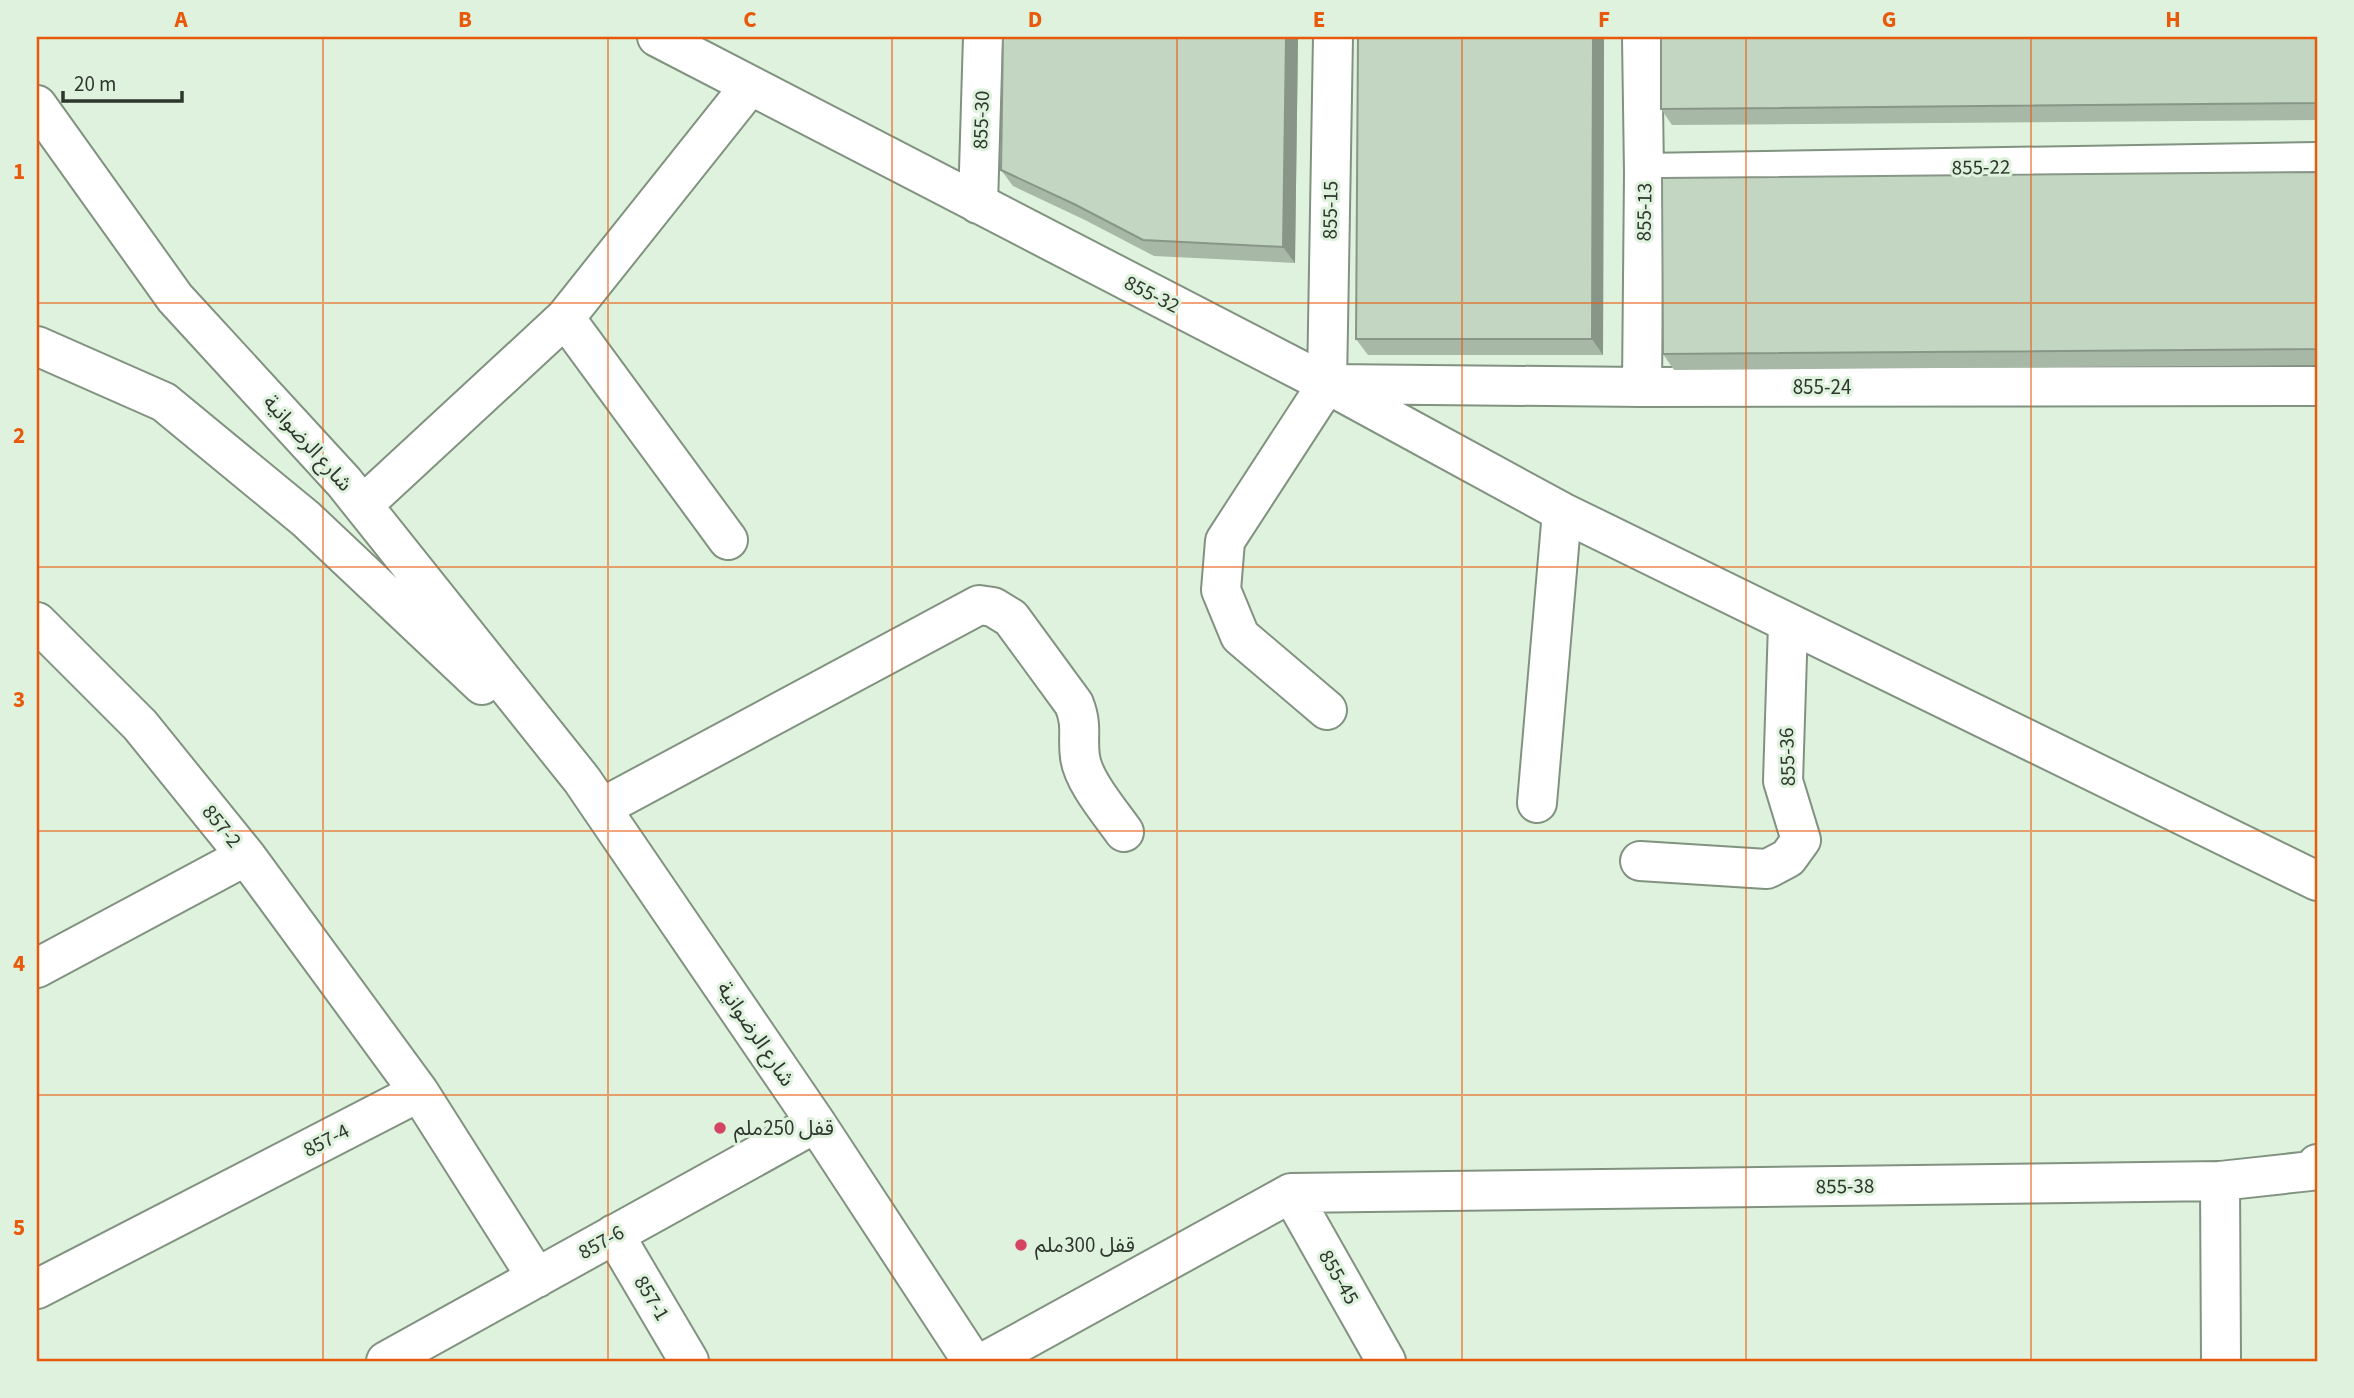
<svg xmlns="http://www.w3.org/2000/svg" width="2354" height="1398" viewBox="0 0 2354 1398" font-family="'Source Sans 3','Noto Sans Arabic',sans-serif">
	<rect width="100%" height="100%" fill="#def2dd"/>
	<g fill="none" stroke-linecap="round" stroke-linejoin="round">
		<defs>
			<path id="minor" d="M657,37L1327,384L1562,512L2317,881
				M1642,37L1644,173L1642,387
				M37,105L175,298L344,482L582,780L816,1123L972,1361
				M1644,173L2317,162
				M978,204L983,37
				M565,318L728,540
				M37,346L164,402L306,519L482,685
				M1327,384L1333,37
				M1332,384L1642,387L2317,386
				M363,505L565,318L749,87
				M37,622L140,725L246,856L37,968
				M1327,710L1240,636L1221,590L1225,541L1327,384
				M1537,803L1562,512
				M601,808L979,605L993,607L1011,618L1074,704C1083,727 1077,735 1080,757C1083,781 1110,812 1124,832
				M246,856L419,1092
				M1640,861L1767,869L1788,858L1801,840L1783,781L1788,624
				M2220,1181L2311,1171L2317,1164
				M1291,1193L1386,1361
				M614,1234L689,1361
				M37,1289L419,1092L537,1278
				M386,1361L816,1123
				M986,1361L1291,1193L2220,1181L2221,1361"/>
		</defs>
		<use href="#minor" stroke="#819380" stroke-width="42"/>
		<use href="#minor" stroke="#fff" stroke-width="38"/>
	</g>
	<path fill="#a7b8a7" d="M1298,37L1295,263L1154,256L1085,220L1013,186L1001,170Z
		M1604,37L1603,355H1368L1356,339Z
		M2317,37V120L1672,125L1661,109Z
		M2317,172V365L1674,370L1663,354Z"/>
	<path fill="#889688" d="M1286,37H1298L1295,263L1283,247Z
		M1593,37H1604L1603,355L1592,339Z"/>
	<path fill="#c2d6c2" stroke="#889688" stroke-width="2" d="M1003,37H1286L1283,247L1143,240L1074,204L1001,170Z
		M1358,37H1593L1592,339H1356Z
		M1661,37H2317V103L1661,109Z
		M2317,172V349L1663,354L1662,178Z"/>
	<path fill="none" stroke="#e8590c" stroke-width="2" stroke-opacity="0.55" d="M323,37V1361M608,37V1361M892,37V1361M1177,37V1361M1462,37V1361M1746,37V1361M2031,37V1361M37,303H2317M37,567H2317M37,831H2317M37,1095H2317"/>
	<g fill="#d54462" stroke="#def2dd" stroke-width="2.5">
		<circle cx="720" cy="1128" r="7"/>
		<circle cx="1021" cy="1245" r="7"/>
	</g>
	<g text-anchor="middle" stroke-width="6" stroke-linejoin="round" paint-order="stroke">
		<g font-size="21" fill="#2e362e" stroke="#def2dd">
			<text transform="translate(981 120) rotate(-88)" y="7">855-30</text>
			<text transform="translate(1981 167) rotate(-1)" y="7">855-22</text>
			<text transform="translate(1330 210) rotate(-89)" y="7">855-15</text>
			<text transform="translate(1644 212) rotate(-89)" y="7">855-13</text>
			<text transform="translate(1152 294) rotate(27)" y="7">855-32</text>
			<text x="1822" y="394">855-24</text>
			<text transform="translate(308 443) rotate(48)" y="7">شارع الرضوانية</text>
			<text transform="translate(1787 757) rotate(-92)" y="7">855-36</text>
			<text transform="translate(222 826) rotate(51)" y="7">857-2</text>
			<text transform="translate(756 1034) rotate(56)" y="7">شارع الرضوانية</text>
			<text transform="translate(326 1140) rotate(-27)" y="7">857-4</text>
			<text transform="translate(1845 1186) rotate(-1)" y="7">855-38</text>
			<text transform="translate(601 1242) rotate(-29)" y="7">857-6</text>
			<text transform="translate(1339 1277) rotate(60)" y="7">855-45</text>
			<text transform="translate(652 1298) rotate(59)" y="7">857-1</text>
		</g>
		<g font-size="21" fill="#2e362e" stroke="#def2dd" text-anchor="start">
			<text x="734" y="1135">قفل 250ملم</text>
			<text x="1035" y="1252">قفل 300ملم</text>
		</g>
	</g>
	<rect width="2354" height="1398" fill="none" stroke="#def2dd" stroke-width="77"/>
	<path d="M63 91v10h119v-10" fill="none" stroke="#2e362e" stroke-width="3.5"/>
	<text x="74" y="91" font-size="21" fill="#2e362e" stroke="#def2dd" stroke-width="5" paint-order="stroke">20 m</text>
	<rect x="38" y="38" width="2278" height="1322" fill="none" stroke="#e8590c" stroke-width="2.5"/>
	<g font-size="23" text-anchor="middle" font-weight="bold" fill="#e8590c">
		<text x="181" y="27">A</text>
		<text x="465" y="27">B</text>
		<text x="750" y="27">C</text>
		<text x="1035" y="27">D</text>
		<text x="1319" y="27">E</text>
		<text x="1604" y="27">F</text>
		<text x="1889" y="27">G</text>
		<text x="2173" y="27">H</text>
		<text x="19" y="179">1</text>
		<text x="19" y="443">2</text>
		<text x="19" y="707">3</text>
		<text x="19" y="971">4</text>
		<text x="19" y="1235">5</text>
	</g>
</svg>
